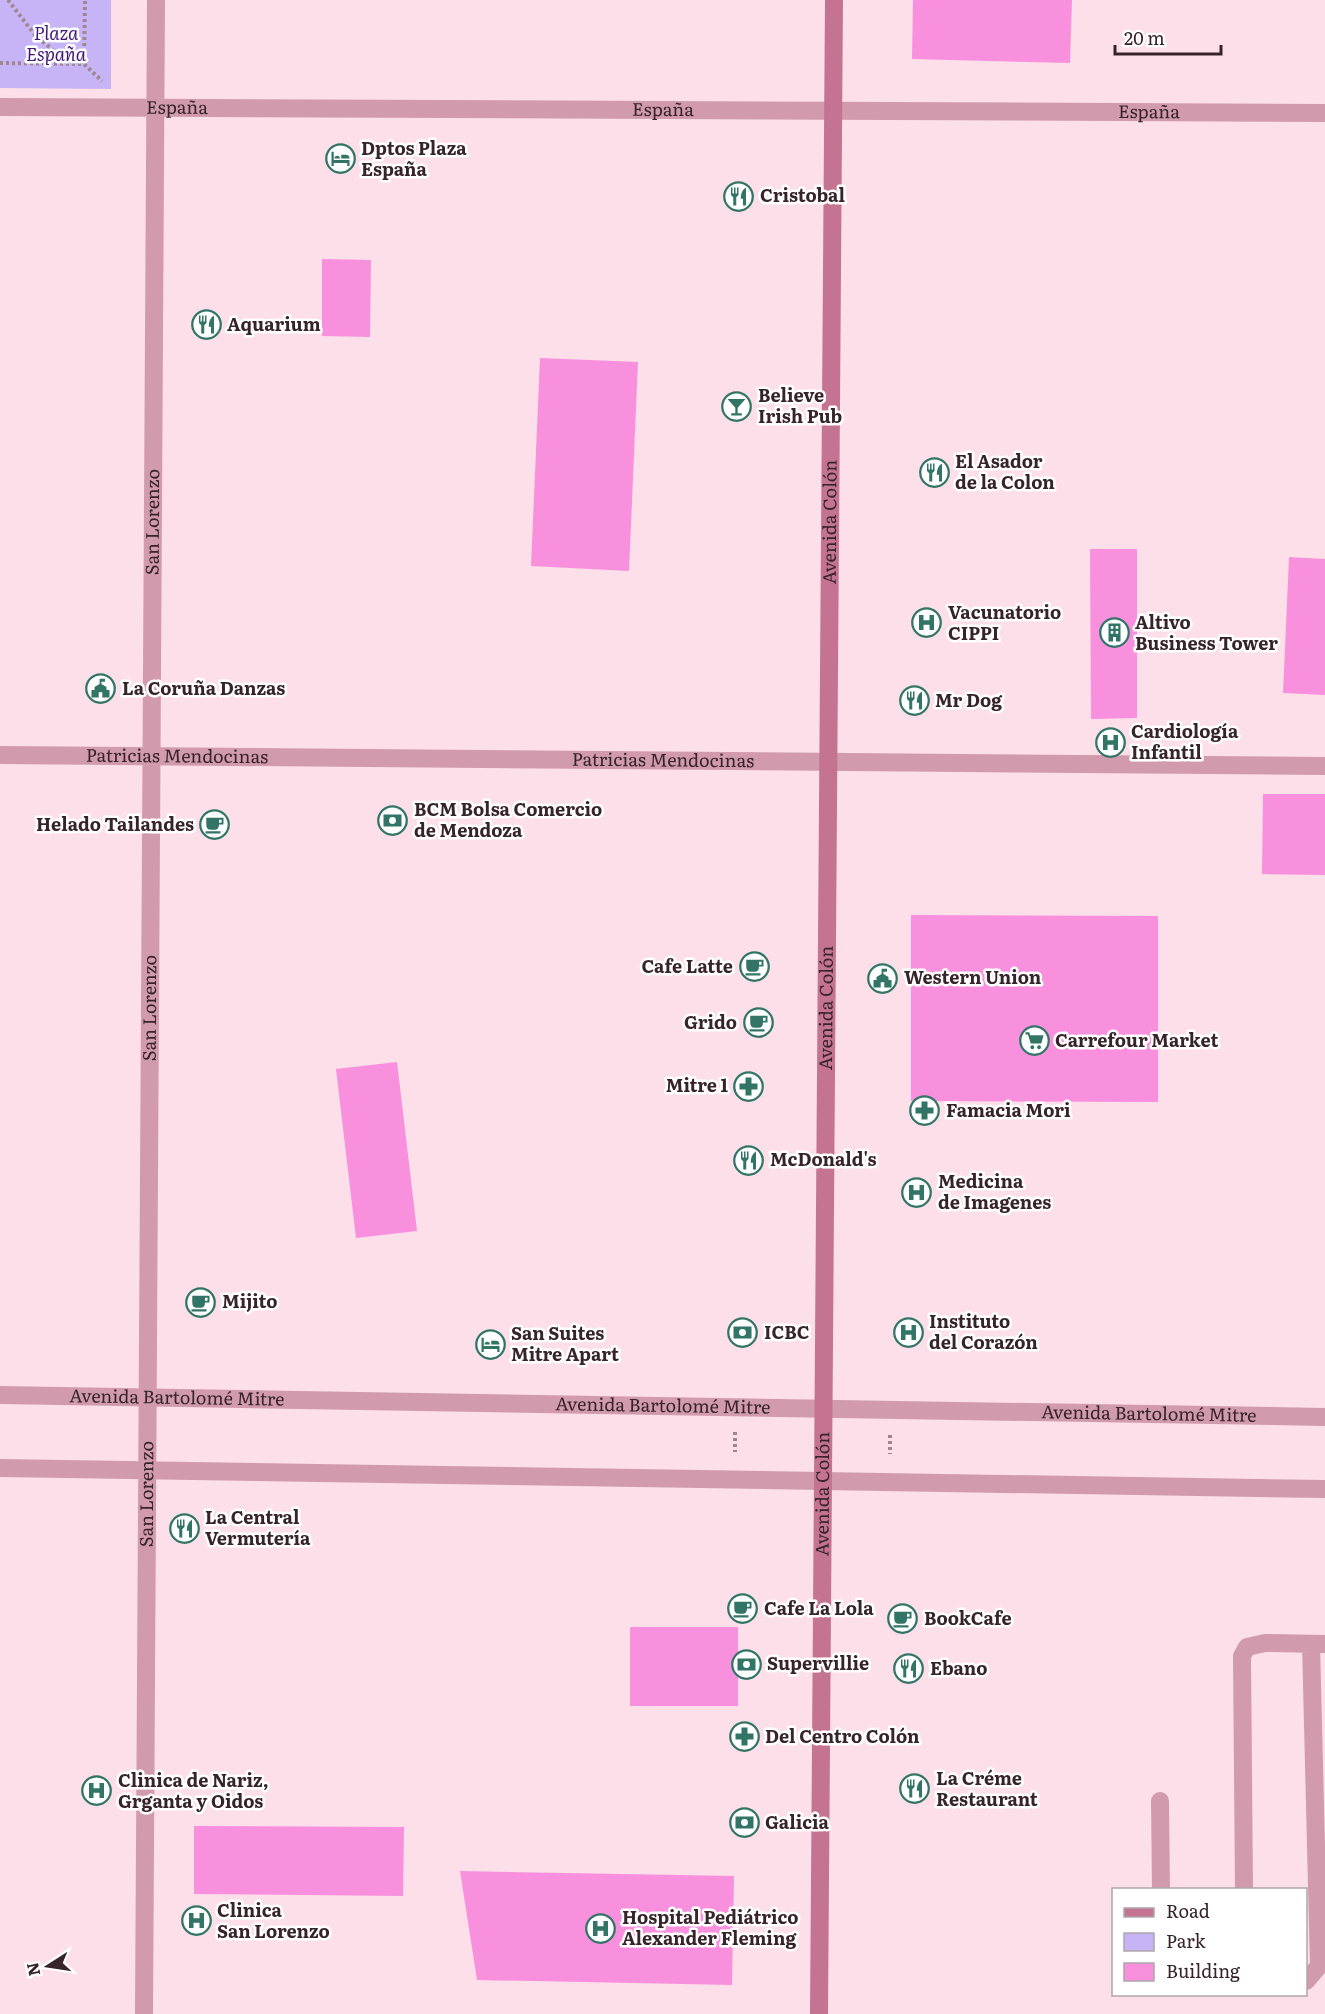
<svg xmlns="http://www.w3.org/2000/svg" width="1325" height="2014" viewBox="0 0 1325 2014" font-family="Literata,serif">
	<rect width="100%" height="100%" fill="#fcdfe8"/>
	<path fill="#c6b4f6" d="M0,0H111V89L0,88Z"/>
	<path fill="#f890de" d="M913,0H1072L1070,63L912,59Z
		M322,259L371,260L370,337L322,336Z
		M540,358L638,362L629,571L531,566Z
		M1090,549H1137V718L1091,719Z
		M1289,557L1325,559V695L1283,693Z
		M1263,794H1325V875L1262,874Z
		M911,915L1158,916V1102L911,1101Z
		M397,1062L417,1231L356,1238L336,1069Z
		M630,1627H738V1706H630Z
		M194,1826L404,1827L403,1896L194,1894Z
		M460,1871L734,1876L732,1985L477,1980Z"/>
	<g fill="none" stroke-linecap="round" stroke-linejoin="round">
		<path stroke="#9e868e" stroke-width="4" stroke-dasharray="3 3" stroke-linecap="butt" d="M8,0L35,35L54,51L84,64L102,81
			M0,63L84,64L85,0
			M735,1432V1452
			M890,1435V1454"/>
		<path stroke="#d29bad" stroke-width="18" d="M1160,1801L1161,1890
			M1244,1890L1242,1656L1247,1647L1265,1643L1325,1644
			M1306,1981L1319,1966L1311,1644"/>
		<g stroke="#d29bad" stroke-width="18">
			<path id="s1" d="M0,107L1325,113"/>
			<path id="s2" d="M0,1395L1325,1417"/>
			<path d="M0,1468L1325,1489"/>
			<path id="s3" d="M144,2014L156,0"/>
		</g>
		<path stroke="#d29bad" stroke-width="18" id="s4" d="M0,755L1325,766"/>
		<path stroke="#c47491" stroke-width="18" id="s5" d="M819,2014L834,0"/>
	</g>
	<defs>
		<symbol id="hotel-ring" viewBox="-11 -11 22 22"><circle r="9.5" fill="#fff" stroke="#327566" stroke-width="1.5"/><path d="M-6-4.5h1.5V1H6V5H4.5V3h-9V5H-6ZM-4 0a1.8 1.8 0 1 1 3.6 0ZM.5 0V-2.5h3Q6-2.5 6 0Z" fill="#327566"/></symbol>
		<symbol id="restaurant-ring" viewBox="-11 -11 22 22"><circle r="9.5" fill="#fff" stroke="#327566" stroke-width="1.5"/><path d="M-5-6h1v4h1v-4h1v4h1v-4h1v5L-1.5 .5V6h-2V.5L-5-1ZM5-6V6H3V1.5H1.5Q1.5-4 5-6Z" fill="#327566"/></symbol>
		<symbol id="bar-ring" viewBox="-11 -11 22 22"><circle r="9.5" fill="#fff" stroke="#327566" stroke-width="1.5"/><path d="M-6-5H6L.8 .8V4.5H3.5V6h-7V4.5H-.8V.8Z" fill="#327566"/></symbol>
		<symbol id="hospital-ring" viewBox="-11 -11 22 22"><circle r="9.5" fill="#fff" stroke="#327566" stroke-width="1.5"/><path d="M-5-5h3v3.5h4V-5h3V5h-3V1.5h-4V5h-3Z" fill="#327566"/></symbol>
		<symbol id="building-ring" viewBox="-11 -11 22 22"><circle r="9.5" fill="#fff" stroke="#327566" stroke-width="1.5"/><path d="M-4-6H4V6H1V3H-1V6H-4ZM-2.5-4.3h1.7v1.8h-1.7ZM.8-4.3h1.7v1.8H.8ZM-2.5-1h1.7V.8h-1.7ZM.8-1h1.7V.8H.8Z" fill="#327566"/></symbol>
		<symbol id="civic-ring" viewBox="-11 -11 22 22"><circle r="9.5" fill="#fff" stroke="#327566" stroke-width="1.5"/><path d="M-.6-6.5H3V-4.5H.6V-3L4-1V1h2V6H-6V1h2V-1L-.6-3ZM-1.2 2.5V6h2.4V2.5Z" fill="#327566"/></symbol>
		<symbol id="bank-ring" viewBox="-11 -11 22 22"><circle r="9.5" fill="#fff" stroke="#327566" stroke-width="1.5"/><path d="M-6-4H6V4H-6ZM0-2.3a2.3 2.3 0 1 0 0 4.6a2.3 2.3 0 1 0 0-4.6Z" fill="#327566"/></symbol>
		<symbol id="cafe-ring" viewBox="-11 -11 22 22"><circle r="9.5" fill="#fff" stroke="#327566" stroke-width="1.5"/><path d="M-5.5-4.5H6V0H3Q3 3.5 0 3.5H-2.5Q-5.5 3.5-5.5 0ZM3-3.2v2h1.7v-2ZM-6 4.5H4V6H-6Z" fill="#327566"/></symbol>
		<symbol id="supermarket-ring" viewBox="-11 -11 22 22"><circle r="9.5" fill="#fff" stroke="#327566" stroke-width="1.5"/><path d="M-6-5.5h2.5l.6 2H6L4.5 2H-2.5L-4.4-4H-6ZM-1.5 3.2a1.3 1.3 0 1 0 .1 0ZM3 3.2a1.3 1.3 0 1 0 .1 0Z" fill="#327566"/></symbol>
		<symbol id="pharmacy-ring" viewBox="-11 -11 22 22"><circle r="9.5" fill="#fff" stroke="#327566" stroke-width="1.5"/><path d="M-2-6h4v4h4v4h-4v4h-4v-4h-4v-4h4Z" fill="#327566"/></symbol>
	</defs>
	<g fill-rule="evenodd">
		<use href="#hotel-ring" x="324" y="142" width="33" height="33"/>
		<use href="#restaurant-ring" x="722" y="180" width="33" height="33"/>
		<use href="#restaurant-ring" x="190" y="308" width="33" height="33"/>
		<use href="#bar-ring" x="720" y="390" width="33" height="33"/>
		<use href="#restaurant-ring" x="918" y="456" width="33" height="33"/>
		<use href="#hospital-ring" x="910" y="606" width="33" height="33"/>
		<use href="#building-ring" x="1098" y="616" width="33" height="33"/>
		<use href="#civic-ring" x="84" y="672" width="33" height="33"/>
		<use href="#restaurant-ring" x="898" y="684" width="33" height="33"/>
		<use href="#hospital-ring" x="1094" y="726" width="33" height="33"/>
		<use href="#bank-ring" x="376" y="804" width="33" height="33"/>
		<use href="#cafe-ring" x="198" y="808" width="33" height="33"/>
		<use href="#cafe-ring" x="738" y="950" width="33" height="33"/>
		<use href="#civic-ring" x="866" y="962" width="33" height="33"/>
		<use href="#cafe-ring" x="742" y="1006" width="33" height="33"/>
		<use href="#supermarket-ring" x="1018" y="1024" width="33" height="33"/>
		<use href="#pharmacy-ring" x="732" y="1070" width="33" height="33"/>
		<use href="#pharmacy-ring" x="908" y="1094" width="33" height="33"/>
		<use href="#restaurant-ring" x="732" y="1144" width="33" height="33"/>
		<use href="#hospital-ring" x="900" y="1176" width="33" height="33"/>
		<use href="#cafe-ring" x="184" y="1286" width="33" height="33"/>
		<use href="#hospital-ring" x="892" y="1316" width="33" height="33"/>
		<use href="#bank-ring" x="726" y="1316" width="33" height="33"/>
		<use href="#hotel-ring" x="474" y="1328" width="33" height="33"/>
		<use href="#restaurant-ring" x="168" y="1512" width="33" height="33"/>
		<use href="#cafe-ring" x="726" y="1592" width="33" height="33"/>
		<use href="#cafe-ring" x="886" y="1602" width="33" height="33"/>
		<use href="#bank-ring" x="730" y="1648" width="33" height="33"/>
		<use href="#restaurant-ring" x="892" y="1652" width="33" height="33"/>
		<use href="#pharmacy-ring" x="728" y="1720" width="33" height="33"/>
		<use href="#restaurant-ring" x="898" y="1772" width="33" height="33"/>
		<use href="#hospital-ring" x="80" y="1774" width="33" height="33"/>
		<use href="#bank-ring" x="728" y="1806" width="33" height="33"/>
		<use href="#hospital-ring" x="180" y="1904" width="33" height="33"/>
		<use href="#hospital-ring" x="584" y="1912" width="33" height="33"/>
	</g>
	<g text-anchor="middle" stroke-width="5" stroke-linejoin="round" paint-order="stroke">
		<g font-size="18" font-style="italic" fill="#411877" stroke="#fff">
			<text x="56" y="40">Plaza<tspan x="56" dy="21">España</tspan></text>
		</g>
		<g font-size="18" fill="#36242a" stroke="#fff">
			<text dy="6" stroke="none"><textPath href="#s1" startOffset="177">España</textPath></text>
			<text dy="6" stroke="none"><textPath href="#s1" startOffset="663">España</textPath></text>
			<text dy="6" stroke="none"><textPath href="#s1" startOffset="1149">España</textPath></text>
			<text dy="6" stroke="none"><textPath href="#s3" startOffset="1492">San Lorenzo</textPath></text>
			<text dy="6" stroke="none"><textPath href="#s5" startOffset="1492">Avenida Colón</textPath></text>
			<text dy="6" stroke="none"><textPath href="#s4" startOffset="177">Patricias Mendocinas</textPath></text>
			<text dy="6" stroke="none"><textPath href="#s4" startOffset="663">Patricias Mendocinas</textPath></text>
			<text dy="6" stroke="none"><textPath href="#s3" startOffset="1006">San Lorenzo</textPath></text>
			<text dy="6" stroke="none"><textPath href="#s5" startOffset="1006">Avenida Colón</textPath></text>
			<text dy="6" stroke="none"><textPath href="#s2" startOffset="177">Avenida Bartolomé Mitre</textPath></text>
			<text dy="6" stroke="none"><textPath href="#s2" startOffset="663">Avenida Bartolomé Mitre</textPath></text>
			<text dy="6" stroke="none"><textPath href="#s2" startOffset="1149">Avenida Bartolomé Mitre</textPath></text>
			<text dy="6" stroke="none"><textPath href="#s3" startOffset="520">San Lorenzo</textPath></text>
			<text dy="6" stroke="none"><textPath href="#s5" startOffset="520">Avenida Colón</textPath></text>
		</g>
		<g font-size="18" font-weight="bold" fill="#36242a" stroke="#fff" text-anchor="start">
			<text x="361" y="155">Dptos Plaza<tspan x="361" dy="21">España</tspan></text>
			<text x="760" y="202">Cristobal</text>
			<text x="227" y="331">Aquarium</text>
			<text x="758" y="402">Believe<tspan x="758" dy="21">Irish Pub</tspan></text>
			<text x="955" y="468">El Asador<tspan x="955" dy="21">de la Colon</tspan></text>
			<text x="948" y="619">Vacunatorio<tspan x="948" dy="21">CIPPI</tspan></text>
			<text x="1135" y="629">Altivo<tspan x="1135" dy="21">Business Tower</tspan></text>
			<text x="122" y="695">La Coruña Danzas</text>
			<text x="935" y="707">Mr Dog</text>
			<text x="1131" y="738">Cardiología<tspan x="1131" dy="21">Infantil</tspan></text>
			<text x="414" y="816">BCM Bolsa Comercio<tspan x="414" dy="21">de Mendoza</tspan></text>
			<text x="194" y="831" text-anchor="end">Helado Tailandes</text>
			<text x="733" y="973" text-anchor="end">Cafe Latte</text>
			<text x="904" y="984">Western Union</text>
			<text x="737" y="1029" text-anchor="end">Grido</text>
			<text x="1055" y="1047">Carrefour Market</text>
			<text x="728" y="1092" text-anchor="end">Mitre 1</text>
			<text x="946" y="1117">Famacia Mori</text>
			<text x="770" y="1166">McDonald's</text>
			<text x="938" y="1188">Medicina<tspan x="938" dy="21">de Imagenes</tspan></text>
			<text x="222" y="1308">Mijito</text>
			<text x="929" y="1328">Instituto<tspan x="929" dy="21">del Corazón</tspan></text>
			<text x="764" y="1339">ICBC</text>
			<text x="511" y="1340">San Suites<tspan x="511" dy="21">Mitre Apart</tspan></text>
			<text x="205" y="1524">La Central<tspan x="205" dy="21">Vermutería</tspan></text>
			<text x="764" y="1615">Cafe La Lola</text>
			<text x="924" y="1625">BookCafe</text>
			<text x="767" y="1670">Supervillie</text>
			<text x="930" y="1675">Ebano</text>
			<text x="765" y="1743">Del Centro Colón</text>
			<text x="936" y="1785">La Créme<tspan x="936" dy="21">Restaurant</tspan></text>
			<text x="118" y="1787">Clinica de Nariz,<tspan x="118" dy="21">Grganta y Oidos</tspan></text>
			<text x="765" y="1829">Galicia</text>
			<text x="217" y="1917">Clinica<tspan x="217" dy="21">San Lorenzo</tspan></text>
			<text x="622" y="1924">Hospital Pediátrico<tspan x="622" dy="21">Alexander Fleming</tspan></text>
		</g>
	</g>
	<rect x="1112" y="1888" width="195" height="108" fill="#ffffff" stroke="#afa7aa" stroke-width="1.5"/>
	<rect x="1124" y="1908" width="30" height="9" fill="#c47491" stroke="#afa7aa" stroke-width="1.5"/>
	<text x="1166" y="1918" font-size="18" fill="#36242a">Road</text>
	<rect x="1124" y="1933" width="30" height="18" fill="#c6b4f6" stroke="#afa7aa" stroke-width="1.5"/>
	<text x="1166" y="1948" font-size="18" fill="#36242a">Park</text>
	<rect x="1124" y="1963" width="30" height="18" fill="#f890de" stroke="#afa7aa" stroke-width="1.5"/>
	<text x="1166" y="1978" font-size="18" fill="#36242a">Building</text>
	<g transform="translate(48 1966) rotate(258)" stroke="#ffffff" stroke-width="4.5" paint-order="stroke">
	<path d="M0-4.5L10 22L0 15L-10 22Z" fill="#36242a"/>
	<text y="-9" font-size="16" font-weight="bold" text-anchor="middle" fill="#36242a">N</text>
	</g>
	<path d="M1115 45v9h106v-9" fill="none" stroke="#36242a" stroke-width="3"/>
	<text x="1124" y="45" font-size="18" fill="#36242a" stroke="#ffffff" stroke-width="4.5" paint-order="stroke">20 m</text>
</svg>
